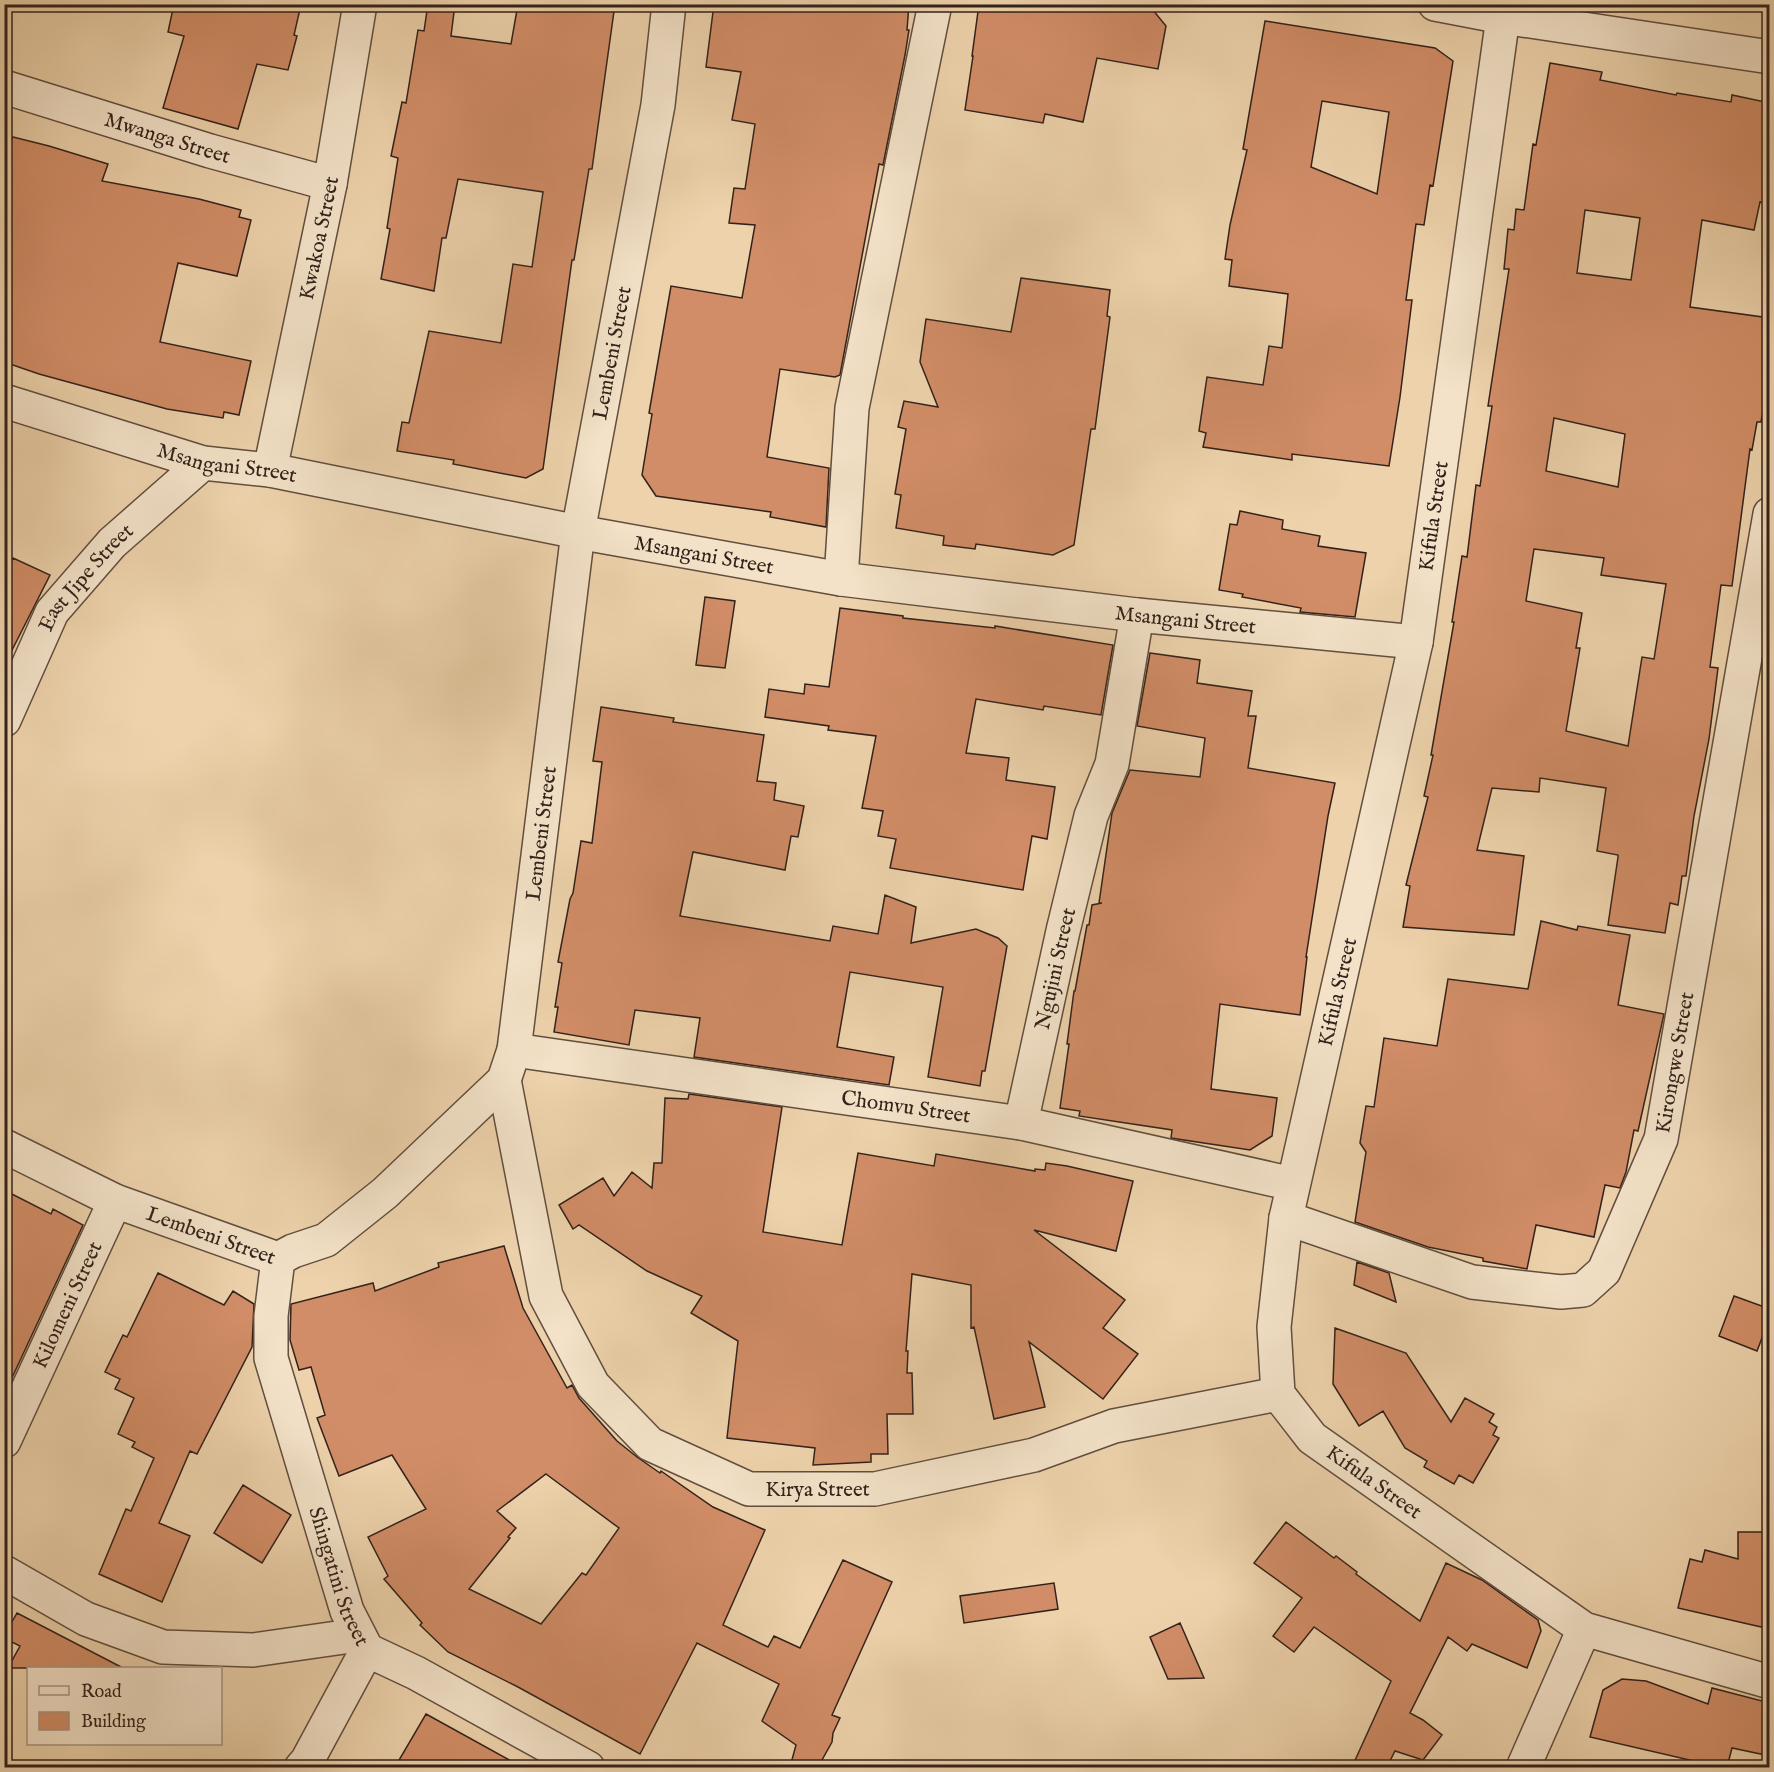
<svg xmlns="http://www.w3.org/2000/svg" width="1774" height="1772" viewBox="0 0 1774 1772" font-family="'IM FELL English',serif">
	<rect width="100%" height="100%" fill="#edd2ab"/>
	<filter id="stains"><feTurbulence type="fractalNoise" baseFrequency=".00333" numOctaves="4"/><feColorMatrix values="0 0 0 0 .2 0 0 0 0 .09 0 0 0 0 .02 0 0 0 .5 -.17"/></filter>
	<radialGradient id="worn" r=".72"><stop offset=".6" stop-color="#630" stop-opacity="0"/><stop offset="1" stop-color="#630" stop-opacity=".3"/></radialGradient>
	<path fill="#d18d67" stroke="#33221b" stroke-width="1.5" fill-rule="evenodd" d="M174,4H280L300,9L294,35L297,36L288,70L257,64L238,129L163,108L184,36L168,32Z
		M428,4H455L451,36L511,44L518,4H615L592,169H589L574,260H572L543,469L526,478L453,464L454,460L397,451L402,422L409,423L429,331L501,343L513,264L532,267L543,192L458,179L446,238H442L434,291L381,279L390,229L387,228L398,158L391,156L402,102L406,103L418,30L424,31Z
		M714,4H909L907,30H909L905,55L883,165L879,164L840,375L835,377L780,369L767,457L829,468L826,527L770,517L771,512L656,496L642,475L652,414L649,413L671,286L742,298L755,225L729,223L734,188L745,189L755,124L732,120L741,72L706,67Z
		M979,4H1148L1166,26L1158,69L1097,58L1083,122L1045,114L1043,123L965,110L973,56H972Z
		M1265,21L1435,48L1453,61L1433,186L1430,185L1424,225L1416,224L1406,300H1412L1400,397L1389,466L1292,454V460L1203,447L1206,433L1199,431L1207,377L1263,385L1269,346L1282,348L1288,294L1229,286L1232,260L1225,259L1230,225L1247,150L1243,149ZM1322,101L1389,112L1377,194L1311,167Z
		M1550,63L1602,72L1600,80L1676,95L1677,93L1731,102L1732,95L1770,103V204L1760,202L1754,230L1702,220L1690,307L1770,318V372L1761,422H1757L1752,450L1750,449L1732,586L1721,585L1710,667L1718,668L1709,739L1694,816L1686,876H1682L1678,905L1670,903L1665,933L1608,925L1618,857V855L1597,851L1606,788L1540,778L1539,792L1492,788L1477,850L1524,856L1514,935L1403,927L1410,886L1406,885L1428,797L1424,796L1433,755H1431L1454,622H1452L1462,556L1467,557L1476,485L1480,486L1492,406H1488L1509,269H1504L1508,229L1514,230L1516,209L1524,210L1533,144L1536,145ZM1585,210L1640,218L1631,280L1577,273ZM1554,418L1625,434L1618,487L1546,471ZM1534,549L1604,558L1601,575L1666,584L1654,659L1642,657L1628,746L1566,731L1580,648H1576L1582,613L1526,601Z
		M13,137L49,146L108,164L102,181L199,199L241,210L239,217L251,220L237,276L178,263L160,342L251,361L239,415L224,412L223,418L167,409L39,374L4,362V153Z
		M1021,278L1110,290L1107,316L1110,317L1095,429H1091L1074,545L1053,555L976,544L975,549L943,545L944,536L896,528L901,495L895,494L906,429L898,427L904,401L938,407L920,362L926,319L1011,332Z
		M1240,511L1283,520L1282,529L1320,536L1318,546L1366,553L1355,617L1300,612L1301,608L1242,597L1243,594L1219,590L1230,524L1237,525Z
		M13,558L50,575L4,666V576Z
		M705,597L735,601L725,668L696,665Z
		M840,608L903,616V618L995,628V626L1113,645L1101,715L1044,706L1043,710L976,699L966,753L1009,758L1006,780L1055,787L1047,839L1032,836L1023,890L890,868L896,839L878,836L883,811L862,808L876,736L828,730L829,726L765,717L769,689L804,694L805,684L829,687Z
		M1150,653L1200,660L1197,683L1252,691L1248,716H1256L1248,768L1335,783L1328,816L1306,957H1307L1300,1015L1220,1004L1211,1089L1277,1098L1272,1136L1250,1150L1171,1138L1172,1130L1079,1116L1080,1111L1060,1108L1069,1044H1067L1074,991H1075L1087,925H1089L1092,905L1102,903H1099L1112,813L1130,770L1200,777L1205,738L1137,726Z
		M601,707L674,718L673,722L764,735L757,781L776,783L774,800L804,806L798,837L791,836L785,870L693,852L680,916L830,941L833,926L878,934L885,895L916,907L911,943L976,929L998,938L1007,946L985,1071H982L980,1086L928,1077L943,987L850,972L837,1047L894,1057L889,1085L694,1057L700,1018L635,1010L629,1045L554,1032L558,1007H555L562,963L558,962L570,899L573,893L581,841L592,843L602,762L593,761Z
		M1541,921L1577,930L1578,926L1630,935L1618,1005L1664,1014L1638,1131L1634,1130L1626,1172L1620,1188L1605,1185L1594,1237L1536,1225L1527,1269L1483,1261V1258L1428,1247L1355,1222L1366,1152L1360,1143L1366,1106L1374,1107L1384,1038L1437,1046L1448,979L1528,989Z
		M689,1094L782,1107L763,1232L842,1245L858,1153L934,1166L936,1154L1035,1171V1169L1045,1170L1046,1163L1067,1166L1133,1181L1116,1251L1034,1230L1125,1300L1103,1328L1138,1354L1103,1399L1029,1342L1045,1407L994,1419L974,1327L971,1328V1285L912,1274L906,1351H908L907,1373H912L913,1414H887L888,1454H871V1462L813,1465L815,1448L727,1438L738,1341L691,1313L702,1296L647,1271L579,1225L573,1229L559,1205L603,1178L614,1196L632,1172L652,1188L654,1163H662L665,1098L688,1099Z
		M4,1190L51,1214L53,1209L83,1225L4,1395Z
		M504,1246L523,1308L567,1388L572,1385L579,1398L617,1441L637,1457L660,1473L661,1471L713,1507L765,1530L723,1625L768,1647L774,1636L800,1648L843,1560L892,1582L832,1715L840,1718L833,1733L832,1742L818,1767H790L796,1745L762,1721L779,1684L697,1643L640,1754L518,1687L448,1652L420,1625L422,1623L384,1579L388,1576L368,1537L426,1509L392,1455L339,1476L317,1418L325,1415L311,1367L299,1370L290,1340L291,1304L373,1283L375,1291L439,1267L438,1263ZM546,1474L619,1528L586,1575L582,1573L541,1624L469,1589L510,1538L508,1537L516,1528L497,1511Z
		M1357,1262L1389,1273L1396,1302L1354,1285Z
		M158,1273L224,1305L233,1291L254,1304L252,1347L197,1454L190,1451L159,1523L190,1536L162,1602L99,1574L126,1509L131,1511L154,1458L132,1447L135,1442L118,1434L134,1398L115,1389L120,1379L105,1372L123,1335L127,1337Z
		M1734,1296L1770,1309V1317L1757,1351L1719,1336Z
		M1335,1328L1406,1353L1451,1422L1465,1398L1494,1414L1489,1422L1497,1427L1493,1435L1499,1438L1473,1483L1459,1475L1454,1484L1424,1467L1427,1461L1405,1448L1383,1411L1359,1426L1333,1384Z
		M243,1485L291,1515L262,1563L214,1533Z
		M1286,1522L1334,1558L1336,1556L1357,1572L1356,1574L1420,1621L1446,1563L1482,1580L1538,1620L1541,1631L1527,1668L1472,1644L1467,1651L1448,1637L1410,1713L1423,1720L1442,1735L1423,1760L1395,1751L1387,1767H1352L1391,1681L1314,1627L1294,1652L1273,1636L1302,1598L1254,1563Z
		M1738,1532H1770V1629L1678,1608L1690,1559L1702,1562L1705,1550L1738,1559Z
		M1054,1583L1058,1609L964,1623L960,1596Z
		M17,1613L123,1668H8L20,1646L4,1638V1636Z
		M1180,1623L1204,1678L1168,1679L1150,1637Z
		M1622,1679L1646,1681L1708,1704L1712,1688L1770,1703V1756L1732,1748L1727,1767H1692L1694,1761L1590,1737L1603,1690Z
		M426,1714L522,1767H395Z"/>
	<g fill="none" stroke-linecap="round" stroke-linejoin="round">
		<defs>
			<g id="minor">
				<path d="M1435,4L1503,17L1770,57"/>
				<path id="s1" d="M1503,17L1416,642L1286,1218L1274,1327L1278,1394L1312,1438L1584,1629L1770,1682"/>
				<path id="s2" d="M4,87L210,151L330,184"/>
				<path id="s3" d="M4,401L203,463L270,470L578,532L841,579L1137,615L1416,642"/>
				<path id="s4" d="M270,470L330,184L360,4"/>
				<path d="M841,579L852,408L935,4"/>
				<path id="s5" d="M4,720L52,612L112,543L203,463"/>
				<path id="s6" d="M514,1050L1021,1123L1293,1184"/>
				<path id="s7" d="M504,1080L546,1296L593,1385L650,1444L749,1489H875L1034,1455L1114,1426L1278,1394"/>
				<path id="s8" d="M1021,1123L1063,931L1091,816L1112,764L1137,615"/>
				<path id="s9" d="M4,1146L115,1201L278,1259L293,1251L326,1240L385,1193L504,1080L514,1050L578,532L658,105L669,4"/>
				<path id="s10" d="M1286,1218L1472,1282L1561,1292L1583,1290L1604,1271L1661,1139L1770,514"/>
				<path id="s11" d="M278,1259L271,1316V1358L347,1611L367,1650L416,1673L588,1768"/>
				<path id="s12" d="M4,1441L115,1201"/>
				<path d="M4,1572L86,1619L163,1647L253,1650L358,1635"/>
				<path d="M301,1768L307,1761L367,1650"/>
				<path d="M1523,1768L1584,1629"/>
			</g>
		</defs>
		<use href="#minor" stroke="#624e3f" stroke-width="36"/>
		<use href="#minor" stroke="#f3e2c8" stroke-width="33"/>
	</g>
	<g text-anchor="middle" stroke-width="6" stroke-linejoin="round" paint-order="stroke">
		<g font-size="21" fill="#33221b" stroke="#f3e2c8">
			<text dy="7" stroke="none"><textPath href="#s2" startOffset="171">Mwanga Street</textPath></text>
			<text dy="7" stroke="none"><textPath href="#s4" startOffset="237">Kwakoa Street</textPath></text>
			<text dy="7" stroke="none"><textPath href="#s9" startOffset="1324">Lembeni Street</textPath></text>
			<text dy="7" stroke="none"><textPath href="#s3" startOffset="232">Msangani Street</textPath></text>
			<text transform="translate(1433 516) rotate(-82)" y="7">Kifula Street</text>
			<text dy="7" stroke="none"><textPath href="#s3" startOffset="718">Msangani Street</textPath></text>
			<text dy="7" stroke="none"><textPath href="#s5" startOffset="166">East Jipe Street</textPath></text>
			<text dy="7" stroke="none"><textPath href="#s3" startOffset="1204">Msangani Street</textPath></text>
			<text dy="7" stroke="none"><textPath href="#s9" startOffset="838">Lembeni Street</textPath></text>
			<text dy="7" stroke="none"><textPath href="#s8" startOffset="158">Ngujini Street</textPath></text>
			<text transform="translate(1337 992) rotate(-77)" y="7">Kifula Street</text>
			<text dy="7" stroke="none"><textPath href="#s10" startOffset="558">Kirongwe Street</textPath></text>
			<text dy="7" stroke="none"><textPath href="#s6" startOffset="396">Chomvu Street</textPath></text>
			<text dy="7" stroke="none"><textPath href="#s9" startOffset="226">Lembeni Street</textPath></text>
			<text dy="7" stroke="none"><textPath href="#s12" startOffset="150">Kilomeni Street</textPath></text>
			<text dy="7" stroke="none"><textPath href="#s1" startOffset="1530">Kifula Street</textPath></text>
			<text dy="7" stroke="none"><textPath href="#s7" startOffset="580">Kirya Street</textPath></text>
			<text dy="7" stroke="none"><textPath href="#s11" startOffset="328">Shingatini Street</textPath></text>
		</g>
	</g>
	<rect width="1774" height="1772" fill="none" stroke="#edd2ab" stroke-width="24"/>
	<rect x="6" y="6" width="1762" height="1760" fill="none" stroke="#33221b" stroke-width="3"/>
	<rect x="12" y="12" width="1750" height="1748" fill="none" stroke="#33221b" stroke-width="1.5"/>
	<rect x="27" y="1667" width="195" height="78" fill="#f3e2c8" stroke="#a69583" stroke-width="1.5"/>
	<rect x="39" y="1686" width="30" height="9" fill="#f3e2c8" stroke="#a69583" stroke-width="1.5"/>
	<text x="81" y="1697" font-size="18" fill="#33221b">Road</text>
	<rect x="39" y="1712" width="30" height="18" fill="#d18d67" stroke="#a69583" stroke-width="1.5"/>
	<text x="81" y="1727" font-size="18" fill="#33221b">Building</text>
	<rect width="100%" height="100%" filter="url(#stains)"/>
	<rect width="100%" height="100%" fill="url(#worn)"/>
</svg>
